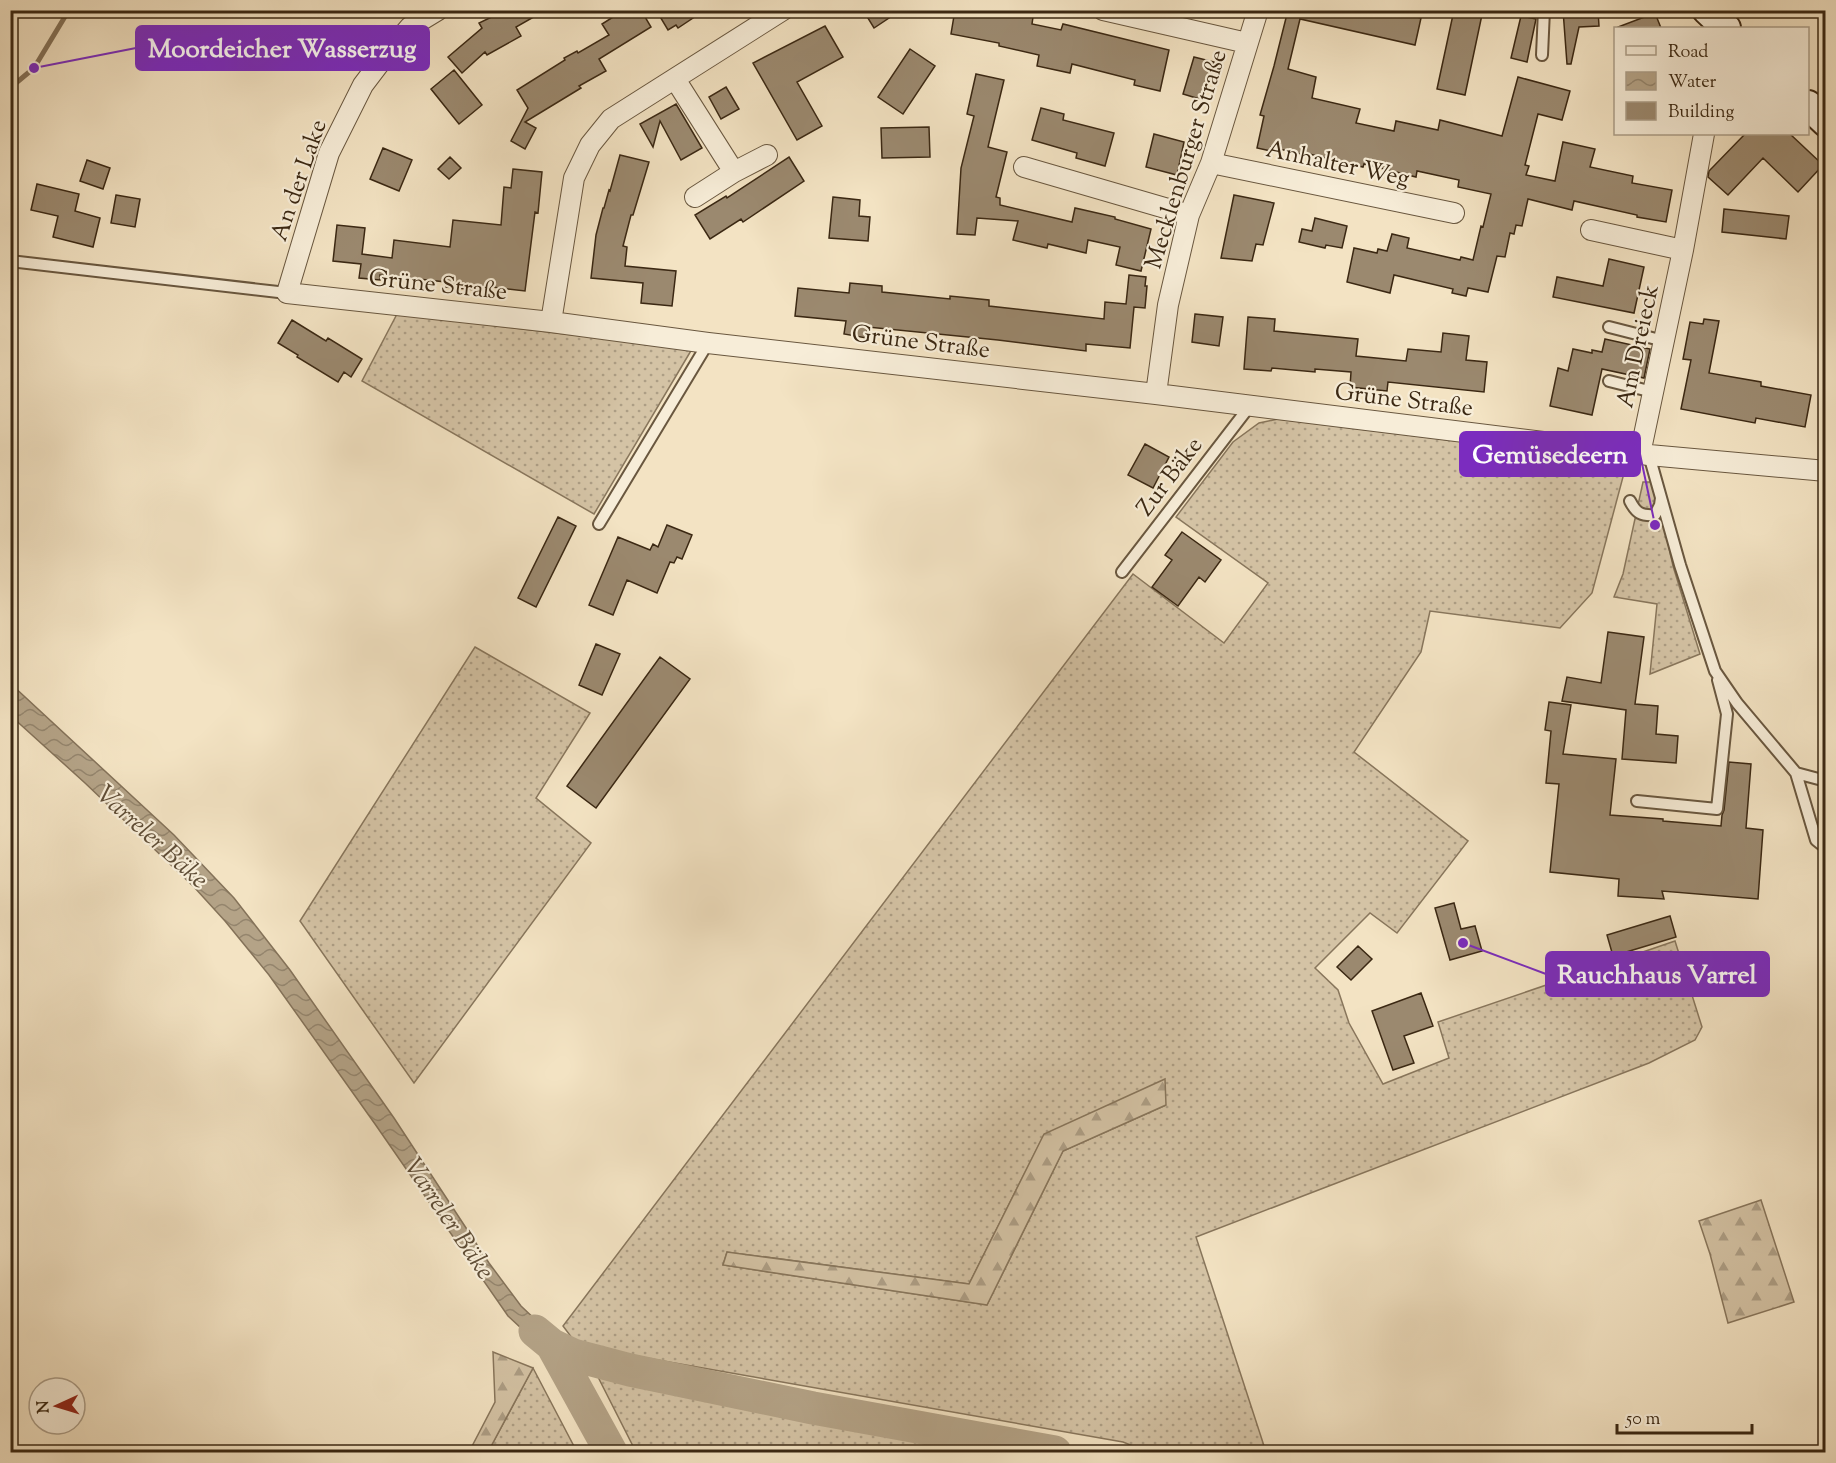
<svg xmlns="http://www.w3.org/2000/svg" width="1836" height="1463" viewBox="0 0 1836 1463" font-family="'Sorts Mill Goudy',serif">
	<defs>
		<pattern id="grass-dots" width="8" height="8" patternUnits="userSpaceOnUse" patternTransform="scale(1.5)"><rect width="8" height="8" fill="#d4c3a5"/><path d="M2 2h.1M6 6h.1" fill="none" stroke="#ad9e85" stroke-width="1.8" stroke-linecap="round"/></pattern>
		<pattern id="forest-firs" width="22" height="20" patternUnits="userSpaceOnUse" patternTransform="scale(1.5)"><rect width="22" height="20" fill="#d4c3a5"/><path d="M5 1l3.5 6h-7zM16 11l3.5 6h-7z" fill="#ad9e85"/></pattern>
		<pattern id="water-waves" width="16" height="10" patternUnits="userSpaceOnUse" patternTransform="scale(1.5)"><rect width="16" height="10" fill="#b4a387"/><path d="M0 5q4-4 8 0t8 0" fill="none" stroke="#94856d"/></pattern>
	</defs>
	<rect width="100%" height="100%" fill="#f3e3c3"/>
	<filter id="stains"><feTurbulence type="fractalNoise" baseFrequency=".00333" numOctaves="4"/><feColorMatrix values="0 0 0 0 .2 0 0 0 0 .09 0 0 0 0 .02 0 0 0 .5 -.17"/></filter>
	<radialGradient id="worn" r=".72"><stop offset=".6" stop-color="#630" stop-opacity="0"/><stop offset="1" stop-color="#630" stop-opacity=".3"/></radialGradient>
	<path fill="url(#grass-dots)" stroke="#88765c" stroke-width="1.5" fill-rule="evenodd" d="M397,314L692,349L594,514L362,381Z
		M1278,419L1627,462L1592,593L1560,628L1430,611L1421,652L1354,752L1468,841L1397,933L1370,913L1315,968L1338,990L1349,1023L1383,1084L1449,1058L1438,1022L1675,941L1702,1027L1695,1040L1649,1063L1196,1237L1266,1452H1148L1123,1442L578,1346L563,1326L1133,574L1224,643L1268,583L1176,517L1233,442L1259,423ZM1166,1105L1063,1151L987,1305L723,1265L727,1252L969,1284L1044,1135Z
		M1643,482H1651L1662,515L1673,566L1700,654L1650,674L1657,604L1614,597L1623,574Z
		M475,647L590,713L536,798L591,843L414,1083L300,921Z
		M533,1368L577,1452H488Z
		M595,1371L987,1449L988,1452H636Z"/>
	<path fill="url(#forest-firs)" stroke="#88765c" stroke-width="1.5" d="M1165,1079L1166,1105L1063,1151L987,1305L723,1265L727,1252L969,1284L1044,1134Z
		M1761,1200L1794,1302L1728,1323L1710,1254L1699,1221Z
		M493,1352L533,1368L488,1452H469L495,1402Z"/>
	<path fill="url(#water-waves)" stroke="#847259" stroke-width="1.5" d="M11,684L174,835L234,898L290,970L394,1118L489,1263L521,1306L573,1355L548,1353L508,1316L375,1124L269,975L225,921L194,887L85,783L11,716Z"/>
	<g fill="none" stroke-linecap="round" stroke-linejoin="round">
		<path stroke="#847259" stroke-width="5" d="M10,88L34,68L69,10"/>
		<path stroke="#b4a387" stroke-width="33" d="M535,1331L552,1345L573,1355L630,1370L813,1408L1055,1452
			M552,1345L611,1452"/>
	</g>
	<path fill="#9b896f" stroke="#3b2813" stroke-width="1.5" d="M506,10H546L516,27L521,36L487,55L485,52L462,73L448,57L482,28L479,23Z
		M624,10H641L651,27L599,59L606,71L579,86L581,88L525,122L536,128L525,149L511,141L528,108L517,90L565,60L564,58L577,51L578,53L609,35L602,24Z
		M656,10H705L678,28L676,25L668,30Z
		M863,10H901L874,28Z
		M955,10H1002L1033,17L1032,24L1061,30L1063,24L1169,50L1160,91L1134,85L1135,80L1072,64L1070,73L1037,66L1039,55L999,46V43L951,34Z
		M1288,10H1389L1421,18L1415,45L1300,19L1288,69L1316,77L1312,98L1360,109L1356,123L1394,131L1396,121L1438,130L1440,120L1502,136L1518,77L1570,91L1562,120L1538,114L1525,165L1529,166L1526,175L1555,181L1563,142L1595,149L1590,167L1633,176L1632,183L1672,190L1666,222L1637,217V215L1574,201L1572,210L1528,199L1522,226L1516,225L1514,234L1510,233L1505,257L1497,256L1488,292L1468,288L1466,296L1452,293L1453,289L1394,275L1390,293L1347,282L1354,248L1377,253L1378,249L1387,251L1392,234L1409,238L1407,248L1460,260L1461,257L1473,260L1481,226L1483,227L1491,194L1458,187L1459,180L1417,171L1416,177L1364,164L1363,167L1305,153V155L1271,147V151L1257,148L1264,116L1260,115L1274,66Z
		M1454,10H1483L1465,95L1437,89Z
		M1563,10H1598L1599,26L1579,27L1571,64H1567Z
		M1655,13L1661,28H1618V27Z
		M1521,16L1536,19L1527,62L1511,58Z
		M825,26L843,57L797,82L822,126L797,140L753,63Z
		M910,49L935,66L903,114L878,97Z
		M1194,57L1214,62L1203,100L1183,94Z
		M454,70L482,105L459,124L431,89Z
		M976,74L1004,80L988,147L1007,152L996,197L1000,198V205L1072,222L1075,208L1115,217V219L1151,229L1141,271L1116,265L1120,247L1088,240L1086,253L1048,244L1047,248L1013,240L1018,221L977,218L975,235L957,234L961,168L974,116L967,114Z
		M726,87L739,109L721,119L709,97Z
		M676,104L702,148L681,160L660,121L653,147L640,124Z
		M1041,108L1064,114L1063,120L1114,133L1105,166L1076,158L1077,153L1032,140Z
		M929,127L930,157L882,158L881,128Z
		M1154,134L1184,142L1177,175L1146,167Z
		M1745,134H1790L1823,165L1798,192L1763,158L1728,195L1708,177L1709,171Z
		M383,148L412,160L399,191L370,179Z
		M620,155L649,162L633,215H631L623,246L627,247L625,266L676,271L672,306L641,303L643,283L591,278L596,235L603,208H604L609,190L610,191Z
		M450,157L461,168L449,179L438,169Z
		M789,157L804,181L743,222L741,219L710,239L695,215L726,196L727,198Z
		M87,160L110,168L103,189L80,181Z
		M513,169L542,172L538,213L535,212L525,291L476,285V290L446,287V282L380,275V280L359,278L361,264L333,261L337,225L365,228L362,254L392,258L394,240L450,247L453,220L501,225L504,187L511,188Z
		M37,184L79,194L75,211L100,218L93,247L53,237L58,216L31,210Z
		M116,195L140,199L135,227L111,223Z
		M1234,195L1274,203L1263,245L1256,244L1252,261L1221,258Z
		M833,197L860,200L859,216L870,217L868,241L829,238Z
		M1724,209L1789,216L1786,239L1722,232Z
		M1315,218L1347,226L1342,248L1326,245L1325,248L1299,242L1302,229L1312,231Z
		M1609,259L1644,267L1634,313L1553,297L1557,277L1603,286Z
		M1129,275L1146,277L1145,286H1147L1145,308L1134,307L1130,348L1086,344V351L998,340L868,327L866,338L844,334L846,321L795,316L798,288L849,293L850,283L882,286V292L950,299V296L989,300V306L1104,319L1105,302L1126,304Z
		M1195,314L1223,317L1219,346L1192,342Z
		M1248,317L1275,319L1274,331L1358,339L1356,356L1406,361L1408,349L1441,352L1443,333L1469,336L1466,360L1487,362L1484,392L1388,382L1387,391L1350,387L1351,372L1315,369V372L1272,368L1271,371L1244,369Z
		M1704,319L1719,321L1709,373L1761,382V386L1811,395L1805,427L1756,418L1755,423L1681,409L1691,360L1683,359L1690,322L1703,324Z
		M292,320L326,341L328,338L362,359L351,377L344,372L338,382L297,357L298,355L278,343Z
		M1605,339L1650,349L1644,378L1602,369L1592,415L1550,406L1558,368L1568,371L1573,349L1592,353V350L1602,352Z
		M1145,444L1169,457L1153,488L1128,475Z
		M558,517L576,526L536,607L518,598Z
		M667,525L692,535L682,559L677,557L674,563L670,562L657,593L627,580L613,615L589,605L618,537L650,550L653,544L658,547Z
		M1182,532L1221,560L1205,582L1199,577L1178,606L1152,587L1172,560L1165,555Z
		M1608,632L1644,637L1635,704L1658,706L1656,734L1678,736L1676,763L1622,759L1626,710L1562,701L1567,677L1601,683Z
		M596,644L620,654L602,695L579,685Z
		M660,657L690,679L596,808L567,786Z
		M1549,702L1571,705L1563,754L1616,759L1610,815L1663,819V821L1721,826L1722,815L1724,810L1729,762L1751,764L1746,828L1763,830L1758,899L1662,891L1664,899L1618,896L1619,879L1550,872L1559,784L1546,783L1551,731L1545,730Z
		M1454,903L1461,929L1475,926L1482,951L1450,960L1435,908Z
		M1670,916L1676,937L1613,956L1607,935Z
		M1358,946L1372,959L1351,980L1337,967Z
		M1421,993L1433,1026L1404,1036L1414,1063L1393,1070L1372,1011Z"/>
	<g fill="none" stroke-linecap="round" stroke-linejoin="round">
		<defs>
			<path id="service" d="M1542,55L1544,10
				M10,261L287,293
				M1609,327L1664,341
				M1609,381L1653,392
				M1649,455L1680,565L1715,671L1737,703L1796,773L1816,840L1826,848
				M1630,501C1636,513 1641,516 1655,515L1660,505L1661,498
				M599,524L708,343
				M1122,572L1249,407
				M1796,773L1826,781
				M1637,801L1717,809L1727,714L1718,680"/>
			<path id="minor" d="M438,10L410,27L385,56L363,85L329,153L287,293L551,322L708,343L1156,394L1649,455L1826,471
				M1103,10L1247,43
				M675,79L734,172L695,197
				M1211,163L1454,213
				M1024,167L1189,215
				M734,172L767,155
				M1591,230L1683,250
				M551,322L574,178L590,145L611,119L783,10
				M1156,394L1168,305L1189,215L1211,163L1258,10
				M1640,454L1683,250L1704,134"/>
			<path id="secondary" d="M1707,10L1726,28
				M1808,105L1826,122"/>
		</defs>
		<use href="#service" stroke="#69573f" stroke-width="14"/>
		<use href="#minor" stroke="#69573f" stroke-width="22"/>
		<use href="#secondary" stroke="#3b2813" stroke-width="32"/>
		<use href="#service" stroke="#f7edd8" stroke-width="10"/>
		<use href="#minor" stroke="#f7edd8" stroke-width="20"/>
		<use href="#secondary" stroke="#f7edd8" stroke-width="28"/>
	</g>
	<g text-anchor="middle" stroke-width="4.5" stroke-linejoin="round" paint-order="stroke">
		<g font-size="24" fill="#3b2813" stroke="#f7edd8">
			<text transform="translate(1185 159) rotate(-73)" y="8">Mecklenburger Straße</text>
			<text transform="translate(1338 163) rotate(12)" y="8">Anhalter Weg</text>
			<text transform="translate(298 180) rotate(-71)" y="8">An der Lake</text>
			<text transform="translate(438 284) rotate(6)" y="8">Grüne Straße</text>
			<text transform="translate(921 341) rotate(7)" y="8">Grüne Straße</text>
			<text transform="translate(1637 346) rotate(-78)" y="8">Am Dreieck</text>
			<text transform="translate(1404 399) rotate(7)" y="8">Grüne Straße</text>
			<text transform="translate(1169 476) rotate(-53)" y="8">Zur Bäke</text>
		</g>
		<g font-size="26" font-style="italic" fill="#5f4d36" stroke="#f7edd8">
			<text transform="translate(153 836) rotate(42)" y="9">Varreler Bäke</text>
			<text transform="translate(450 1218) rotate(56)" y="9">Varreler Bäke</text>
		</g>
	</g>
	<path fill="none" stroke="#7b2cbf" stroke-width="2" d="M34 68L136 48M1655 525L1640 454M1463 943L1546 974"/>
	<g fill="#7b2cbf" stroke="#f7edd8" stroke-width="2">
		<circle cx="34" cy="68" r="6"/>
		<circle cx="1655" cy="525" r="6"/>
		<circle cx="1463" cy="943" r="6"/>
	</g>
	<g fill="#7b2cbf" stroke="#7b2cbf" stroke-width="2">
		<rect x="136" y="26" width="293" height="44" rx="6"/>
		<rect x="1460" y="432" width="180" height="44" rx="6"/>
		<rect x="1546" y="952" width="223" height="44" rx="6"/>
	</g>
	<g font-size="26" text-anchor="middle" font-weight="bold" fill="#fff">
		<text x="282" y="57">Moordeicher Wasserzug</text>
		<text x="1550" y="463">Gemüsedeern</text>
		<text x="1657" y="983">Rauchhaus Varrel</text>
	</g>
	<rect width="1836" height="1463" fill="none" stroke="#f3e3c3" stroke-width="36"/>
	<rect x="12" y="12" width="1812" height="1439" fill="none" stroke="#3b2813" stroke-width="3"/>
	<rect x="18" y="18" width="1800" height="1427" fill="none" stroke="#3b2813" stroke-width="1.5"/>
	<rect x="1614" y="27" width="195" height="108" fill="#f7edd8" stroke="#ac9e89" stroke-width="1.5"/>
	<rect x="1626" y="46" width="30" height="9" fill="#f7edd8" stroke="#ac9e89" stroke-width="1.5"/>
	<text x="1668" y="57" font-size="18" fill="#3b2813">Road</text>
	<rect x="1626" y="72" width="30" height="18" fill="url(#water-waves)" stroke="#ac9e89" stroke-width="1.5"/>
	<text x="1668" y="87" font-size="18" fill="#3b2813">Water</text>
	<rect x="1626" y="102" width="30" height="18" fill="#9b896f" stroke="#ac9e89" stroke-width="1.5"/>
	<text x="1668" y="117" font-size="18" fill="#3b2813">Building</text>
	<g transform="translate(57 1406) rotate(266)"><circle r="28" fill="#f7edd8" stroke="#ac9e89" stroke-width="1.5"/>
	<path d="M0-4.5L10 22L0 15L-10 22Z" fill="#8f2418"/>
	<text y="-9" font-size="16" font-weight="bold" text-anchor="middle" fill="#3b2813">N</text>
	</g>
	<path d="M1617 1424v9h135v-9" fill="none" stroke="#3b2813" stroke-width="3"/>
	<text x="1626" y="1424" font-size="18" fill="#3b2813" stroke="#f7edd8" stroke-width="4.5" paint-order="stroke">50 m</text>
	<rect width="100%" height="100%" filter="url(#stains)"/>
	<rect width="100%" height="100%" fill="url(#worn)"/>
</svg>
